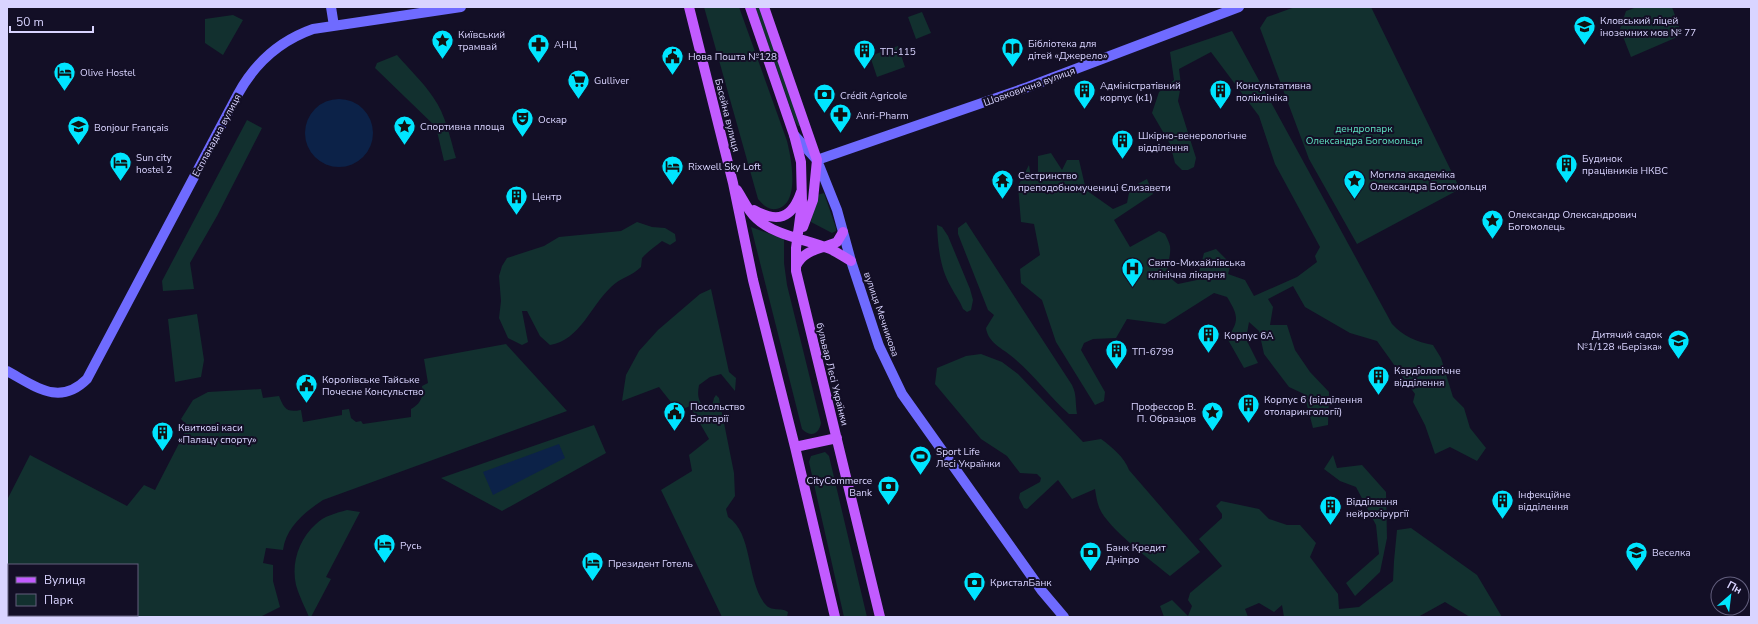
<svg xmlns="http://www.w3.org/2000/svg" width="1758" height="624" viewBox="0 0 1758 624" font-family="'Nunito Sans',sans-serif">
	<rect width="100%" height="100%" fill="#130f26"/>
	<path fill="#12302f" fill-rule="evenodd" d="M704,7H739L787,141C791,157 801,205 776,209C768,210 763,205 758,199Z
		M755,7H761L801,126H798L795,121Z
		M1295,7H1371L1460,189L1357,244L1309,159L1260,28L1267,17Z
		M1637,7H1672L1682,35L1631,57L1620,29L1626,11Z
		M922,12L931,33L916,39L908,17Z
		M233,15L243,20L223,55L205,43V19Z
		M1232,31L1392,324C1403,336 1417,342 1433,345L1441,358L1453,397L1464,408L1470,428L1486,448L1477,461L1450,447L1435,454L1425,425L1413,402L1415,394L1377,341L1350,333L1305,307L1293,286L1268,299L1273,307L1270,325H1287L1295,350L1310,372L1329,392L1328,425L1313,428L1304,394L1289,387L1264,354L1259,331L1249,322L1246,339L1258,363L1244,368L1227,338C1240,321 1238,315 1227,297L1214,293L1165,324L1127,319L1116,338L1093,339L1084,343L1081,350L1105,392L1104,401L1095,405L1056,342L1042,300L1021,283L1020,269L1040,255L1034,224L1021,222L1018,186L1029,165L1031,178L1038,177V156L1051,153L1062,170L1067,160H1079L1086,190L1113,209L1127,203L1130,188L1147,179L1153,194L1114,220L1130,247L1159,231L1165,234C1167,238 1169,242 1170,246C1172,263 1159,271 1178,284L1197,280L1204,253L1216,249L1231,264L1228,274L1245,280L1254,296L1297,277L1317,262L1315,256L1320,247L1275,164L1259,116L1211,52L1179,69L1181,85L1178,101L1196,158L1194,167L1188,170H1182L1175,163L1170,144L1152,113L1159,92L1174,80L1170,52Z
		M898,46L905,67L877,77L870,56Z
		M397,55C409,69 423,82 433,97C446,115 450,138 456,158L444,161L436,127L375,68L377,63Z
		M247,120L262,128L217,216L190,263L194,289L163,291L162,281Z
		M824,193L836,228V231L832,233L811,222L817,195Z
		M637,222L652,227L665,228L675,234L676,241L670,245L662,241C655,247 648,251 642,258L641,267C632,276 620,278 611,287C590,307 580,340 550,345L540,336L527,311H522L528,342L522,345L508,338L499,318L501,301L499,276L502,266L507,258L544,246L559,237L621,231Z
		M966,222L1072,385C1077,395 1075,402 1077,414H1069C1048,395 1032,372 1010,355C1000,347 988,342 986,328L994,315L988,310L958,234V228Z
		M937,225L942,227L948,236L970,289L973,300L971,310L967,312L963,309C960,301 955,295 951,287C940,268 938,247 937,225Z
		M751,227L784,239V263L787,285L821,423C819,434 811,438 802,429Z
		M711,289L729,372L736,378L735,391L721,374L710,377L699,385C697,396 698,402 707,410L712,406L714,398L716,395L719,398L734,473L735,496L726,509L728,517C753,533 746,580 765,604C771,612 781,607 788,612L787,617H722L661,490L692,471L689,455L709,439L690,406L678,411L659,387L622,401L626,375L639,351L658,330L700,294Z
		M197,314L204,360L201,377L175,382L168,319Z
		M506,344L567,411L323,500C305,512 286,527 283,550L266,548L263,563L273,565V581L280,607L260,617H7V500L30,455L127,506L144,485L155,490L188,426L181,419L193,400L208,392L261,389L263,398L279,396C284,408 286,413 301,410L303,422L342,415V410L349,409L351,418L356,422L361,421L363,424L411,417V409C421,403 423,398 422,386L428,383L424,359ZM9,565H137V615H9Z
		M981,354L1002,362L1018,374L1083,442L1101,439C1112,447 1124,457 1129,470L1200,552L1170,576C1153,562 1106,527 1099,507C1097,502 1096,495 1095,489L1072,499L1058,480L1027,509L1024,508L1019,498L1020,493L1040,482L1041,478L1037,474L1020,473L1007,456L981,439L935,384L937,368L966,356Z
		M594,425L606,453L502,511L441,478Z
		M825,452L829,456L867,617H844L809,462L811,456Z
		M1333,455L1337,468L1362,465L1386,492L1387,538L1380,572L1355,596L1346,583L1379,554L1376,525L1356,487L1340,481L1324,469Z
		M1221,501L1259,509L1269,519L1287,525H1300L1316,543L1310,557L1338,594L1339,609L1359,607L1393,581L1394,561L1397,530L1411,528L1477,575L1502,617H1470L1445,602L1418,617H1284L1282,605L1274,612L1259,603L1245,609L1248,617H1164L1160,606L1172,600L1188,616L1192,606L1188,600L1190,593L1222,566L1199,539L1222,518V514L1216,506Z
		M347,510L360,512L326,577L331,579L311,617H309C305,607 299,596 296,585C291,563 299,539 316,524C324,516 336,513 347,510Z"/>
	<path fill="#0c2248" d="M305 133a34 34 0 1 1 68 0a34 34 0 1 1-68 0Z
		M559,444L565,458L493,495L483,472Z"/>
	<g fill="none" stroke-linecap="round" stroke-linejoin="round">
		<path stroke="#6f6bff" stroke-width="10" d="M331,7L334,26
			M794,135L817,160L837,210L851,261L879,346L902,394L1042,591L1064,617
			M817,160L1028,87L1239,7
			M7,371C35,386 59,407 87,379L238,94C255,63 279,41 313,29L461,7"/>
		<path stroke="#c25bff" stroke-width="10" d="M689,7L733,183L753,280L795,447L835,617
			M750,7L794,135L801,162L802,203L796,248V271L880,617
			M764,7L817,160L813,200L803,227
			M737,190C743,199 748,211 756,218C775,236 806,239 830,249C837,252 844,257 851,261
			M754,210C777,223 792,219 801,192
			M796,266C804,249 822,249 837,242L843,232
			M795,447L837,438"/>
	</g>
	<defs>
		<symbol id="school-pin" viewBox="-11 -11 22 30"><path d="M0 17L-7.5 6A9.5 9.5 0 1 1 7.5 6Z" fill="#00e5ff" stroke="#130f26"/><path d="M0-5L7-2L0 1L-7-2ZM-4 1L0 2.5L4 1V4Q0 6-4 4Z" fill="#111"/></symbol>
		<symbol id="sight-pin" viewBox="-11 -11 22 30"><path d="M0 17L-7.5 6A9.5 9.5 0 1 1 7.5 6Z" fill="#00e5ff" stroke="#130f26"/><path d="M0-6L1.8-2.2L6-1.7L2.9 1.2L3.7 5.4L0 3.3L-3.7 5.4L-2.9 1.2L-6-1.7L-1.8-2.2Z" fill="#111"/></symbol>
		<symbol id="pharmacy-pin" viewBox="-11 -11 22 30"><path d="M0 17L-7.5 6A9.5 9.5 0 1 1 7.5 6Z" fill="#00e5ff" stroke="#130f26"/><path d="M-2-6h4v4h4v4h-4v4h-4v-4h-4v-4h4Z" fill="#111"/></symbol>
		<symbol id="library-pin" viewBox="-11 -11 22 30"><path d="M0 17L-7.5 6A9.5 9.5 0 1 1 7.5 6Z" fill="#00e5ff" stroke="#130f26"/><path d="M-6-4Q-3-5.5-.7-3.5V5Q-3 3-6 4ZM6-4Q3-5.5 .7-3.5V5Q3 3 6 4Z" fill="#111"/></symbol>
		<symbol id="building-pin" viewBox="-11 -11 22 30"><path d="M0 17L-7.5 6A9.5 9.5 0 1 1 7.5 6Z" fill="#00e5ff" stroke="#130f26"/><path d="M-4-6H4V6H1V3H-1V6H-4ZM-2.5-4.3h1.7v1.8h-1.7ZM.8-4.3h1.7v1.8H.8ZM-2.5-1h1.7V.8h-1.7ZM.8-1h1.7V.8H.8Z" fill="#111"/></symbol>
		<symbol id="civic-pin" viewBox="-11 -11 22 30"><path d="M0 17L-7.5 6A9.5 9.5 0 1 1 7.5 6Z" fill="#00e5ff" stroke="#130f26"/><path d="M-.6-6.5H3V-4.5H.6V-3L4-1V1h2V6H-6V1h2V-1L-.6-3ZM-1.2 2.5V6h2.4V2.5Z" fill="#111"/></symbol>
		<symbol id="hotel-pin" viewBox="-11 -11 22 30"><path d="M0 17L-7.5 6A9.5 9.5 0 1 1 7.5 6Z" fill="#00e5ff" stroke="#130f26"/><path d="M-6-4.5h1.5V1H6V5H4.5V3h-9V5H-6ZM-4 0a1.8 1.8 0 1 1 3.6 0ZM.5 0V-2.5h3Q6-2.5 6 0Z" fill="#111"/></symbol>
		<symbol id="supermarket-pin" viewBox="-11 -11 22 30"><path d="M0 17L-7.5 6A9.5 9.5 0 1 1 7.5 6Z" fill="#00e5ff" stroke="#130f26"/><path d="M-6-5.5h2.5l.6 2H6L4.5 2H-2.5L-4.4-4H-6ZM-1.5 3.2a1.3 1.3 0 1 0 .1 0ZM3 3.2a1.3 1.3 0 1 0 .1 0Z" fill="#111"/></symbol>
		<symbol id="bank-pin" viewBox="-11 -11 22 30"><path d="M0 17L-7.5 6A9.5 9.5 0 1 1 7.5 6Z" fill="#00e5ff" stroke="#130f26"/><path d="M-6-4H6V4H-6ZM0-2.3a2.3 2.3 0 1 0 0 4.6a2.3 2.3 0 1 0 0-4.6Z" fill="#111"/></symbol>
		<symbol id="theatre-pin" viewBox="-11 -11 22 30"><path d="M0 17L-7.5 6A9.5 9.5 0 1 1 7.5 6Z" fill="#00e5ff" stroke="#130f26"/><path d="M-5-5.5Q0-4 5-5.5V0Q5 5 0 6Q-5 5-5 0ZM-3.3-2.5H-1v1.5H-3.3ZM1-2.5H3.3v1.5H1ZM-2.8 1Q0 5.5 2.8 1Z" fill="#111"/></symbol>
		<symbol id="temple-pin" viewBox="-11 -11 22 30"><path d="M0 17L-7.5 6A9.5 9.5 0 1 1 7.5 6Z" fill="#00e5ff" stroke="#130f26"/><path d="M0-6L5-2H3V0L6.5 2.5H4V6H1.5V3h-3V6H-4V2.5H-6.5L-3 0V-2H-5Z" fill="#111"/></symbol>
		<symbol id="hospital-pin" viewBox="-11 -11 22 30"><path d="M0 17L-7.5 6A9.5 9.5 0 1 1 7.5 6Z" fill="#00e5ff" stroke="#130f26"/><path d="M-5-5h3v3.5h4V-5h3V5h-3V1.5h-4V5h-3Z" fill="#111"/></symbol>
		<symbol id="stadium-pin" viewBox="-11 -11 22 30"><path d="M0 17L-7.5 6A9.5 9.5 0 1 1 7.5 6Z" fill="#00e5ff" stroke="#130f26"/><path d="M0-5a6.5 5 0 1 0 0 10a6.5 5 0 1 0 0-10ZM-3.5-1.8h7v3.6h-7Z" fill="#111"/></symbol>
	</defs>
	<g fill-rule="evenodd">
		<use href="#school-pin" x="1572" y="14" width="25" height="34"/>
		<use href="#sight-pin" x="430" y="28" width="25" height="34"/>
		<use href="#pharmacy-pin" x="526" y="32" width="25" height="34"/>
		<use href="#library-pin" x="1000" y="36" width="25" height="34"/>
		<use href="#building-pin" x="852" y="38" width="25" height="34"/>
		<use href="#civic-pin" x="660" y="44" width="25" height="34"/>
		<use href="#hotel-pin" x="52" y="60" width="25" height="34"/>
		<use href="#supermarket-pin" x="566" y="68" width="25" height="34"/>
		<use href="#building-pin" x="1072" y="78" width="25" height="34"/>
		<use href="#building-pin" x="1208" y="78" width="25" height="34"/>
		<use href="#bank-pin" x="812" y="82" width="25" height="34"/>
		<use href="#pharmacy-pin" x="828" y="102" width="25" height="34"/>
		<use href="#theatre-pin" x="510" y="106" width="25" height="34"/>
		<use href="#sight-pin" x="392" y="114" width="25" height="34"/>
		<use href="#school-pin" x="66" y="114" width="25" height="34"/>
		<use href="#building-pin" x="1110" y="128" width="25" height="34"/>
		<use href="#hotel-pin" x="108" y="150" width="25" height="34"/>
		<use href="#building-pin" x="1554" y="152" width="25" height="34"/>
		<use href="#hotel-pin" x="660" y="154" width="25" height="34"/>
		<use href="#sight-pin" x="1342" y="168" width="25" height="34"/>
		<use href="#temple-pin" x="990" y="168" width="25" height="34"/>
		<use href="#building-pin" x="504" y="184" width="25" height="34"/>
		<use href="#sight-pin" x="1480" y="208" width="25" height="34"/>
		<use href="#hospital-pin" x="1120" y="256" width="25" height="34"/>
		<use href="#building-pin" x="1196" y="322" width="25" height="34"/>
		<use href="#school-pin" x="1666" y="328" width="25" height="34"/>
		<use href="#building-pin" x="1104" y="338" width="25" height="34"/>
		<use href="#building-pin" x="1366" y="364" width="25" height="34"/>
		<use href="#civic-pin" x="294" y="372" width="25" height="34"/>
		<use href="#building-pin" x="1236" y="392" width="25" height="34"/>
		<use href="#civic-pin" x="662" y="400" width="25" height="34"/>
		<use href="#sight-pin" x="1200" y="400" width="25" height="34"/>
		<use href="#building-pin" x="150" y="420" width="25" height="34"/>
		<use href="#stadium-pin" x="908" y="444" width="25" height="34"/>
		<use href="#bank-pin" x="876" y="474" width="25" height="34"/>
		<use href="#building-pin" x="1490" y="488" width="25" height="34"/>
		<use href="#building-pin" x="1318" y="494" width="25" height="34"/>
		<use href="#hotel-pin" x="372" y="532" width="25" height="34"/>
		<use href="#school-pin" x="1624" y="540" width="25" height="34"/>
		<use href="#bank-pin" x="1078" y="540" width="25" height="34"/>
		<use href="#hotel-pin" x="580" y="550" width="25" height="34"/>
		<use href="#bank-pin" x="962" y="570" width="25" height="34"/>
	</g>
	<g text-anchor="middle" stroke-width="4" stroke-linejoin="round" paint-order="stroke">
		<g font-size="10" fill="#d9d4ff" stroke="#130f26" text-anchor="start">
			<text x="1600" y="24">Кловський ліцей<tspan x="1600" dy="12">іноземних мов № 77</tspan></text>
			<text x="458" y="38">Київський<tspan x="458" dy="12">трамвай</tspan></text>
			<text x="1028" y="47">Бібліотека для<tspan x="1028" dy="12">дітей «Джерело»</tspan></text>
			<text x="554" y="48">АНЦ</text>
			<text x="880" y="55">ТП-115</text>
			<text x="688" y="60">Нова Пошта №128</text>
			<text x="80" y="76">Olive Hostel</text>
			<text x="594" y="84">Gulliver</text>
			<text x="1100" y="89">Адміністратівний<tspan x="1100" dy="12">корпус (к1)</tspan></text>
			<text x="1236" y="89">Консультативна<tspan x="1236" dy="12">поліклініка</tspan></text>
			<text x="840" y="99">Crédit Agricole</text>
			<text x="856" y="119">Anri-Pharm</text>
			<text x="538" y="123">Оскар</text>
			<text x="420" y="130">Спортивна площа</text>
			<text x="94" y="131">Bonjour Français</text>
			<text x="1138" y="139">Шкірно-венерологічне<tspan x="1138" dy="12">відділення</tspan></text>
			<text x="136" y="161">Sun city<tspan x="136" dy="12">hostel 2</tspan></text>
			<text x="1582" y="162">Будинок<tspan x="1582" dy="12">працівників НКВС</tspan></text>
			<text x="688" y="170">Rixwell Sky Loft</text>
			<text x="1370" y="178">Могила академіка<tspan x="1370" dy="12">Олександра Богомольця</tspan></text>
			<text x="1018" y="179">Сестринство<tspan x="1018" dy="12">преподобномучениці Єлизавети</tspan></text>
			<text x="532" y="200">Центр</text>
			<text x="1508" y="218">Олександр Олександрович<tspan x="1508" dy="12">Богомолець</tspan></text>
			<text x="1148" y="266">Свято-Михайлівська<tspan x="1148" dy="12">клінічна лікарня</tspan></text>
			<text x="1662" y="338" text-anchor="end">Дитячий садок<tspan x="1662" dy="12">№1/128 «Берізка»</tspan></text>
			<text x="1224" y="339">Корпус 6А</text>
			<text x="1132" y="355">ТП-6799</text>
			<text x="1394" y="374">Кардіологічне<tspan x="1394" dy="12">відділення</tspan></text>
			<text x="322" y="383">Королівське Тайське<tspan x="322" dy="12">Почесне Консульство</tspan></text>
			<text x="1264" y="403">Корпус 6 (відділення<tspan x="1264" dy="12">отоларингології)</tspan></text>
			<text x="690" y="410">Посольство<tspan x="690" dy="12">Болгарії</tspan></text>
			<text x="1196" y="410" text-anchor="end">Профессор В.<tspan x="1196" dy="12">П. Образцов</tspan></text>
			<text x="178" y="431">Квиткові каси<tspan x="178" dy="12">«Палацу спорту»</tspan></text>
			<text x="936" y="455">Sport Life<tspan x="936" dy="12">Лесі Українки</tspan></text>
			<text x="872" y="484" text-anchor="end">CityCommerce<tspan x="872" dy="12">Bank</tspan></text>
			<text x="1518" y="498">Інфекційне<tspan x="1518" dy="12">відділення</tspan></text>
			<text x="1346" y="505">Відділення<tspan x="1346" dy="12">нейрохірургії</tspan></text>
			<text x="400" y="549">Русь</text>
			<text x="1106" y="551">Банк Кредит<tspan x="1106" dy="12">Дніпро</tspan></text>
			<text x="1652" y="556">Веселка</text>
			<text x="608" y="567">Президент Готель</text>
			<text x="990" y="586">КристалБанк</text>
		</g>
		<g font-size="10" fill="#d9d4ff" stroke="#130f26">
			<text transform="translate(1029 86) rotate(-20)" y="4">Шовковична вулиця</text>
			<text transform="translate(728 115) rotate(76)" y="4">Басейна вулиця</text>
			<text transform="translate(216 135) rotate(-62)" y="4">Еспланадна вулиця</text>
			<text transform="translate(882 314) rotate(71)" y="4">вулиця Мечникова</text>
			<text transform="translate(833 374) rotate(76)" y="4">бульвар Лесі Українки</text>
		</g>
		<g font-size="10" fill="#5fe0c0" stroke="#130f26">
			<text x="1364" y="132">дендропарк<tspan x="1364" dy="12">Олександра Богомольця</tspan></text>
		</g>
	</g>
	<rect width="1758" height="624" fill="none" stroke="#d9d4ff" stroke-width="16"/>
	<rect x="8" y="564" width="130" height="52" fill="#130f26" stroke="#625e7d"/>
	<rect x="16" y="577" width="20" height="6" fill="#c25bff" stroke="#625e7d"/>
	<text x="44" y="584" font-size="12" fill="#d9d4ff">Вулиця</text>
	<rect x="16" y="594" width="20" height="12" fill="#12302f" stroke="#625e7d"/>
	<text x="44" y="604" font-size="12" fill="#d9d4ff">Парк</text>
	<g transform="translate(1730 596) rotate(28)"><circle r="19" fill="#130f26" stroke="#625e7d"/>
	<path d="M0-3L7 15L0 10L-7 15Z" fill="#00e5ff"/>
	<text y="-6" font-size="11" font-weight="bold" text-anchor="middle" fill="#d9d4ff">Пн</text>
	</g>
	<path d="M10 26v6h83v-6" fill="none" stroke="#d9d4ff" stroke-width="2"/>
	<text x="16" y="26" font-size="12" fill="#d9d4ff" stroke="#130f26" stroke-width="3" paint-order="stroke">50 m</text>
</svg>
